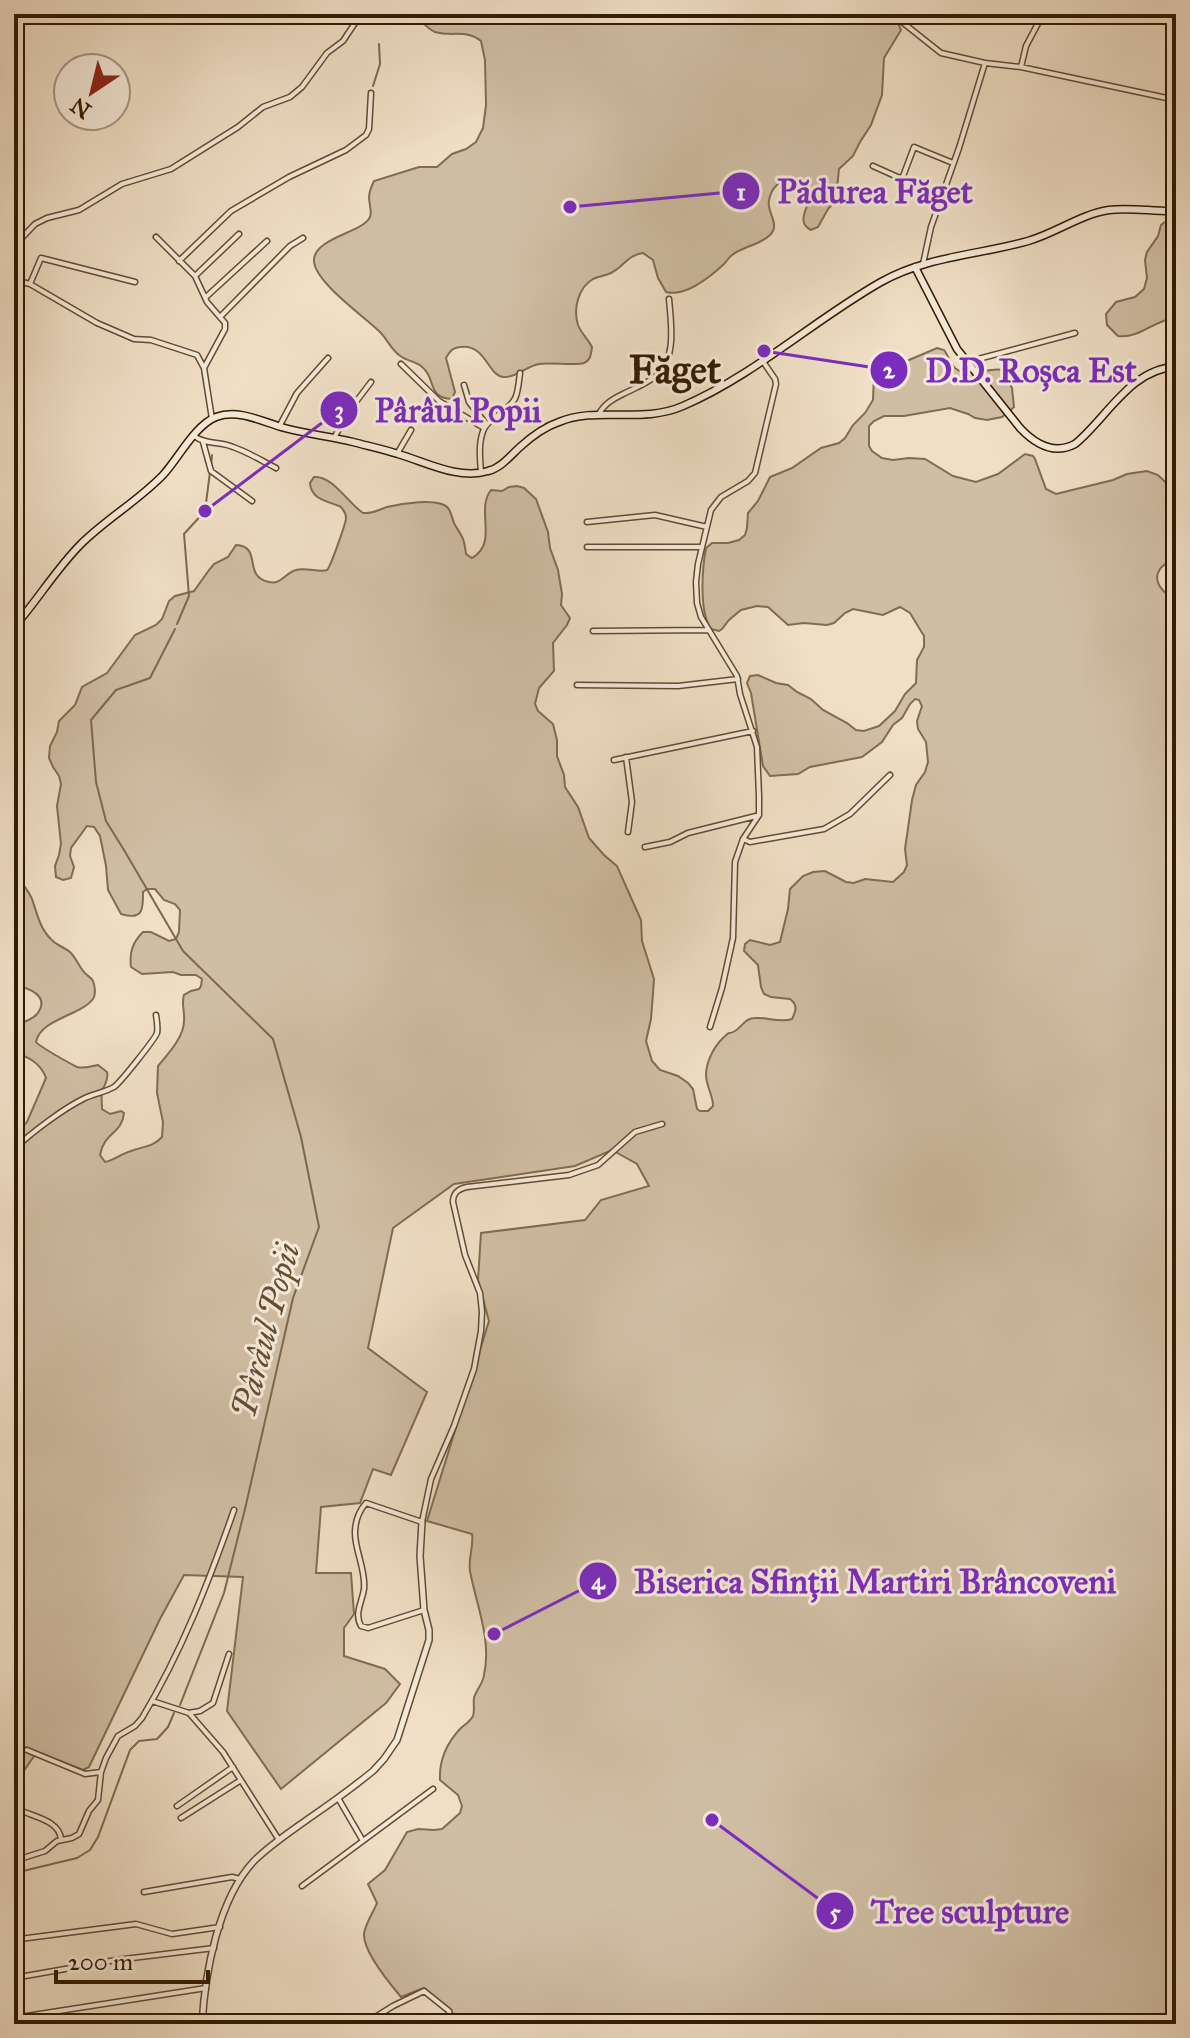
<svg xmlns="http://www.w3.org/2000/svg" width="1190" height="2038" viewBox="0 0 1190 2038" font-family="'IM FELL Great Primer',serif">
	<rect width="100%" height="100%" fill="#f0dfc6"/>
	<filter id="stains"><feTurbulence type="fractalNoise" baseFrequency=".0025" numOctaves="4"/><feColorMatrix values="0 0 0 0 .2 0 0 0 0 .09 0 0 0 0 .02 0 0 0 .5 -.17"/></filter>
	<radialGradient id="worn" r=".72"><stop offset=".6" stop-color="#630" stop-opacity="0"/><stop offset="1" stop-color="#630" stop-opacity=".3"/></radialGradient>
	<path fill="#d0bea4" stroke="#816c52" stroke-width="2" d="M414,14H881L898,23L901,30L884,58L882,95L871,125L860,142L853,156L839,169L836,200L828,209L818,227L811,230C797,223 806,211 809,200C804,173 774,174 769,200C766,212 781,224 770,235C760,245 744,246 732,255C729,257 727,261 724,264C710,277 685,297 666,292L658,278L653,260L643,253C626,256 625,266 611,273C605,276 599,276 593,279C578,288 573,309 578,325C581,333 588,339 592,347C591,354 591,360 584,363C577,366 550,362 539,364C527,366 515,378 504,377C488,377 486,343 460,347C452,348 450,351 446,358L455,392L452,399C426,398 437,378 421,366C415,361 406,361 399,355C391,349 387,339 380,332C365,317 313,281 314,260C314,242 349,234 362,225C375,217 370,211 369,198C369,192 371,187 374,181L419,167H437L452,154L466,149L476,142L483,128L486,105L485,60L481,41C467,29 452,37 435,32C427,29 421,20 414,14Z
		M1170,218H1176V318C1155,319 1140,339 1118,336L1107,325L1106,314L1116,302L1135,297L1144,289L1147,278L1145,260L1147,252L1158,236L1161,225Z
		M937,348L944,350C948,355 950,363 955,368C969,380 988,366 1003,370L1012,388L1014,407L1002,417L987,420L975,418L968,414L950,408L904,416H884L874,421L869,426V446L872,451L882,458L893,460L909,458L925,459L953,476L976,482L998,474L1025,454L1033,456L1035,459L1046,489L1056,494L1113,480L1127,474L1147,471L1158,475L1176,492V556C1172,561 1163,564 1160,569C1150,584 1168,594 1176,603V2024H456L455,2015L424,1988L401,1997C390,1984 363,1951 364,1934C365,1924 374,1911 377,1903L368,1884L385,1870L407,1832L418,1829L434,1830L442,1829L460,1813L462,1806L458,1795L440,1780C439,1761 446,1744 460,1729C464,1725 470,1722 473,1716C475,1710 473,1704 474,1698C476,1690 483,1684 484,1675C492,1640 476,1604 470,1571C468,1558 474,1546 472,1534L427,1521L489,1321L478,1280L481,1233L585,1220L601,1200L649,1186L637,1164L612,1150L575,1166L454,1184L393,1228L368,1348L427,1392L391,1475L373,1469L360,1503L321,1507L316,1573H351L354,1614L344,1628V1656L385,1669L400,1684L386,1703L281,1789L227,1711L243,1577L184,1575L160,1619L89,1767L83,1770L37,1752L23,1772L14,1793V1135L27,1122L46,1078C41,1064 28,1056 14,1053V1026C22,1022 31,1021 37,1014C51,996 28,987 14,986V874C21,882 28,889 32,899C38,916 40,930 54,942C59,946 65,948 70,952C76,958 79,966 84,972C87,976 91,977 93,981C95,986 96,995 93,999C80,1016 40,1019 36,1042C40,1047 71,1064 77,1067C84,1069 91,1066 98,1065L107,1072C109,1081 104,1084 102,1092C101,1097 102,1103 102,1109L110,1114L121,1111L124,1113C122,1134 104,1132 100,1155L105,1162C114,1160 121,1154 131,1151C143,1146 152,1148 162,1137L163,1122L157,1093L158,1066C168,1054 184,1037 184,1021C185,1011 181,1004 184,995L191,991L199,989L201,986L202,979L196,975H181L173,972L142,974L131,967C129,952 133,942 143,932H151L169,941L176,939L179,932L180,910L175,904L164,900L155,889H147L143,892C143,908 144,921 121,914L108,890L106,866L100,836L94,827L87,826L71,848L70,856L74,867L71,878L63,880L56,877L55,866L59,855L61,844L57,806L61,784L59,776L53,767L49,758L50,746L57,732L59,721L75,705L82,687L107,673L135,635L156,625L162,619L169,601L175,596L194,591L209,570L214,564L228,557L236,545C263,546 242,577 269,582C281,585 285,573 296,570C306,567 320,573 327,570C330,568 346,523 346,518C346,512 344,511 341,507C328,501 311,500 310,483L314,477C332,475 348,503 363,513C372,514 378,510 387,507C399,504 439,497 448,508C452,513 452,520 455,525C463,538 464,538 466,554L472,558C499,543 475,510 491,490L502,491L509,487L517,486L524,488L536,499L548,532L550,548L558,570L562,594L561,605L570,618L567,625L553,643L554,671L539,688L535,704L538,711L553,724L557,740V756L564,775L565,787L578,807L589,838L604,855L617,866L641,920L642,941L654,979L651,1019L646,1041L652,1061L660,1070L678,1076L688,1083L693,1089L697,1109L700,1111H708L713,1106C713,1097 709,1091 707,1082C703,1067 713,1047 724,1037C732,1029 726,1036 735,1031C743,1026 745,1018 755,1018C768,1017 779,1023 792,1019C796,1011 798,1005 790,999L771,997L764,994L761,987L758,965L744,951L745,944L750,940L770,945L780,942L788,909L790,889L803,876L813,872L825,871L846,882L854,883L865,879L893,882L904,872L907,865L905,849L912,800L916,785L925,772L928,762L926,742L918,729L917,721L922,706L919,700L915,699L910,704L902,718L893,725L882,742L862,757L810,767L798,774L770,776L763,766L751,693L747,683L750,676L758,675L776,683L788,685L797,692L811,699L823,710L847,723L856,730L864,731L879,726L895,711L905,694L916,683L917,660L924,647V636L910,613L900,607L883,615L853,609L845,613L834,623L827,625L804,623L788,625L768,607L757,606L741,610L729,620L722,629L719,631L711,629C699,612 702,569 706,548L712,543H728L739,540L745,535L747,528L748,513L758,501L770,477L792,468L821,448L839,443L845,438L853,425L865,413L873,400L874,373L878,366L885,363L909,360Z"/>
	<g fill="none" stroke-linecap="round" stroke-linejoin="round">
		<path stroke="#7d684f" stroke-width="2" d="M373,86L380,64L379,44
			M211,466L212,455
			M177,624L189,596L184,534L205,511L210,472
			M175,629L150,678L116,690L91,720L96,782L106,821L124,850L183,951L273,1039L301,1137L319,1227L293,1298L245,1509L224,1593L180,1705
			M14,1881L23,1871L77,1858L90,1850L98,1837L130,1750L139,1741L157,1739L168,1727L174,1713"/>
		<defs>
			<path id="minor" d="M892,14L941,53L985,63L1021,67L1176,100
				M1021,67L1026,46L1043,14
				M873,166L902,179L914,147L953,163
				M156,237L195,276L207,302L225,323V329L204,368
				M14,246L35,224L47,218L79,210L122,184L171,169L238,127L263,107L290,97L302,87L327,53L343,41L361,14
				M179,261L231,211L289,177L346,150L366,135L369,129L371,93
				M923,264L931,227L959,148L985,63
				M195,276L239,234
				M14,280L30,284L97,323L134,339L151,340L197,355L204,368L212,419
				M30,284L41,258L135,282
				M206,297L267,241
				M221,316L290,246L303,238
				M967,362L1075,333
				M401,364L439,401L484,428
				M464,385L469,402L486,424
				M599,414C604,404 613,399 623,394C633,389 646,384 656,376C677,359 671,323 669,299
				M279,427L297,393L328,358
				M194,436C206,445 220,441 233,447C248,452 262,461 276,468
				M334,438L349,411L371,382
				M203,442L211,471L252,501
				M397,454L411,430
				M481,473C480,458 478,442 484,429C487,423 493,419 498,415C518,400 517,398 520,373
				M587,522L655,515L707,527
				M587,547H702
				M593,631L708,630
				M577,685L678,686L738,679
				M626,757L632,802L628,832
				M614,760L753,731
				M743,839L750,842L824,829L850,814L890,775
				M645,847L670,842L688,833L756,816
				M710,1027L722,988L733,938L735,862L743,839L759,815V796L757,747L740,694L737,676L701,617L697,603L696,582L698,564L711,510L721,497L748,481L755,473L776,384L775,379L762,360
				M14,1117L18,1118
				M14,1149C31,1133 64,1108 85,1098C94,1094 105,1092 114,1087C120,1083 155,1039 157,1033C158,1028 157,1021 156,1015
				M424,1610L368,1628L361,1626C354,1614 362,1602 364,1589C366,1570 355,1551 355,1533C355,1522 359,1511 366,1503L422,1522L431,1479L454,1426L474,1369L481,1331L482,1312L480,1293L465,1255L453,1202C453,1193 458,1189 467,1187L569,1175L598,1165L635,1132L662,1124
				M152,1701L189,1713
				M189,1713L223,1752L279,1840
				M189,1713L200,1711L213,1703L229,1654
				M27,1750L85,1774L101,1772
				M338,1798L363,1841
				M177,1806L233,1767
				M16,1808C31,1817 59,1819 61,1839
				M181,1818L241,1780
				M14,1863L23,1858L45,1851L57,1841L72,1838L79,1834L89,1811L98,1800L101,1772L106,1758L118,1736L135,1726L142,1718C182,1651 208,1584 234,1510
				M302,1886L433,1789
				M144,1892L232,1877L240,1879
				M20,1939L136,1924L172,1934L220,1927
				M14,1978L116,1960L214,1948
				M14,2018L206,1988
				M364,2024L393,2006L424,1991L449,2011L452,2024"/>
			<path id="tertiary" d="M202,2024C205,1973 218,1899 254,1861C270,1845 290,1832 308,1819C330,1804 352,1788 373,1771L384,1759L397,1740L429,1640V1630L424,1610L420,1556L422,1522"/>
			<path id="secondary" d="M915,267L957,349L1020,428C1035,444 1054,455 1075,444C1106,419 1131,368 1176,367
				M14,627C37,601 56,569 81,544C106,519 138,501 163,475C178,459 195,425 216,417C238,409 261,421 281,427C305,434 329,436 353,442C368,446 383,449 398,454C426,462 458,480 488,471C501,468 510,456 520,447C531,437 544,427 559,422C597,406 642,424 683,406C755,375 814,320 881,282C927,256 979,255 1028,241C1056,233 1081,214 1109,210C1131,207 1154,212 1176,211"/>
		</defs>
		<use href="#minor" stroke="#624b32" stroke-width="7"/>
		<use href="#tertiary" stroke="#624b32" stroke-width="8"/>
		<use href="#secondary" stroke="#321a00" stroke-width="9"/>
		<use href="#minor" stroke="#f5eada" stroke-width="4"/>
		<use href="#tertiary" stroke="#f5eada" stroke-width="5"/>
		<use href="#secondary" stroke="#f5eada" stroke-width="6"/>
	</g>
	<g text-anchor="middle" stroke-width="6" stroke-linejoin="round" paint-order="stroke">
		<g font-size="34" font-style="italic" fill="#644e34" stroke="#f5eada">
			<text transform="translate(265 1330) rotate(-75)" y="12">Pârâul Popii</text>
		</g>
		<g font-size="40" font-weight="bold" fill="#321a00" stroke="#f5eada">
			<text x="675" y="383">Făget</text>
		</g>
	</g>
	<path fill="none" stroke="#7b2cbf" stroke-width="3" d="M570 207L741 191M764 351L889 370M205 511L339 410M494 1634L598 1581M712 1820L835 1911"/>
	<g fill="#7b2cbf" stroke="#f5eada" stroke-width="3">
		<circle cx="570" cy="207" r="8"/>
		<circle cx="764" cy="351" r="8"/>
		<circle cx="205" cy="511" r="8"/>
		<circle cx="494" cy="1634" r="8"/>
		<circle cx="712" cy="1820" r="8"/>
		<circle cx="741" cy="191" r="20"/>
		<circle cx="889" cy="370" r="20"/>
		<circle cx="339" cy="410" r="20"/>
		<circle cx="598" cy="1581" r="20"/>
		<circle cx="835" cy="1911" r="20"/>
	</g>
	<g font-size="24" text-anchor="middle" font-weight="bold" fill="#fff">
		<text x="741" y="200">1</text>
		<text x="889" y="378">2</text>
		<text x="339" y="418">3</text>
		<text x="598" y="1589">4</text>
		<text x="835" y="1920">5</text>
	</g>
	<g font-size="34" text-anchor="middle" font-weight="bold" fill="#7b2cbf" stroke="#f5eada" stroke-width="6" stroke-linejoin="round" paint-order="stroke">
		<text x="875" y="203">Pădurea Făget</text>
		<text x="1031" y="382">D.D. Roșca Est</text>
		<text x="458" y="422">Pârâul Popii</text>
		<text x="875" y="1593">Biserica Sfinții Martiri Brâncoveni</text>
		<text x="970" y="1923">Tree sculpture</text>
	</g>
	<rect width="1190" height="2038" fill="none" stroke="#f0dfc6" stroke-width="48"/>
	<rect x="16" y="16" width="1158" height="2006" fill="none" stroke="#321a00" stroke-width="4"/>
	<rect x="24" y="24" width="1142" height="1990" fill="none" stroke="#321a00" stroke-width="2"/>
	<g transform="translate(92 92) rotate(215)"><circle r="38" fill="#f5eada" stroke="#a79783" stroke-width="2"/>
	<path d="M0-6L14 30L0 20L-14 30Z" fill="#8f2418"/>
	<text y="-12" font-size="22" font-weight="bold" text-anchor="middle" fill="#321a00">N</text>
	</g>
	<path d="M56 1970v12h152v-12" fill="none" stroke="#321a00" stroke-width="4"/>
	<text x="68" y="1970" font-size="24" fill="#321a00" stroke="#f5eada" stroke-width="6" paint-order="stroke">200 m</text>
	<rect width="100%" height="100%" filter="url(#stains)"/>
	<rect width="100%" height="100%" fill="url(#worn)"/>
</svg>
